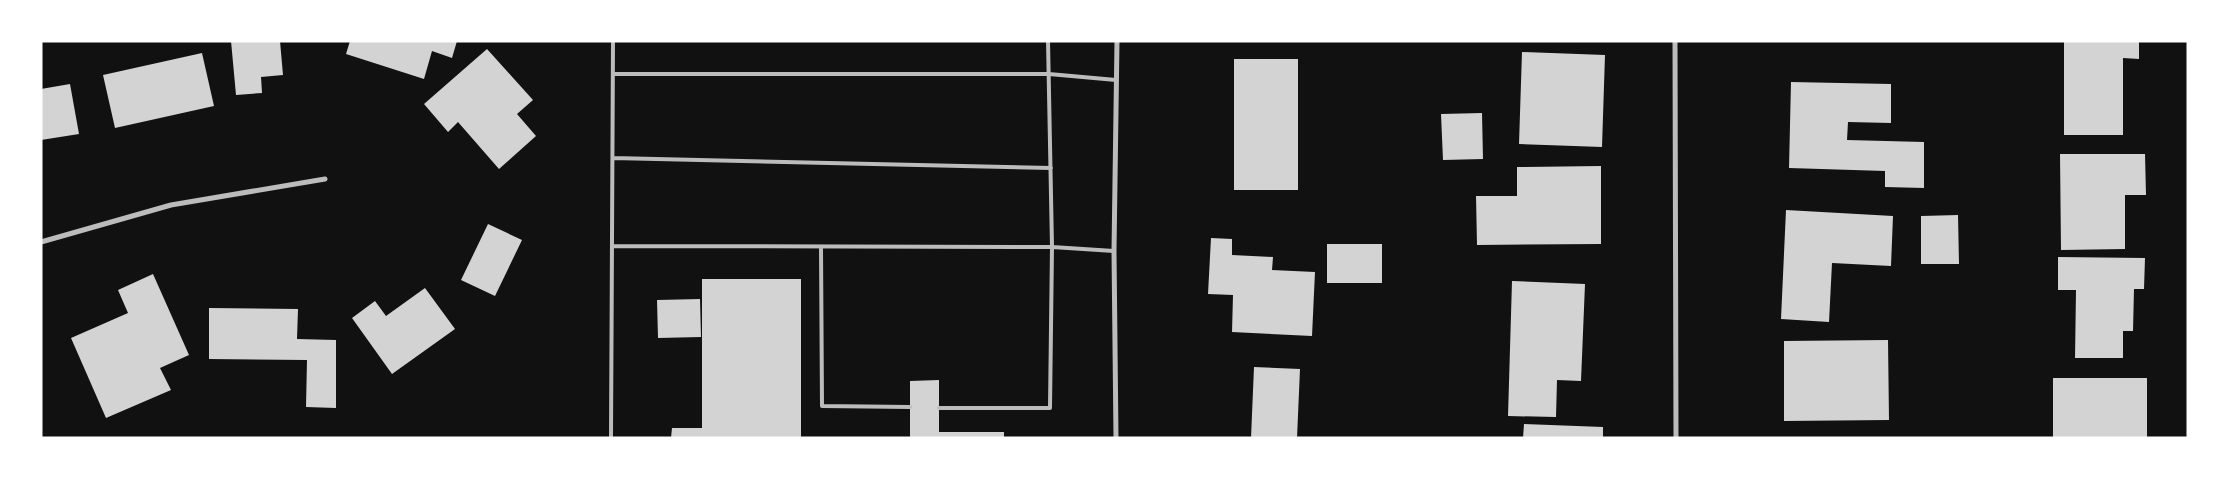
<svg xmlns="http://www.w3.org/2000/svg" width="2229" height="479" viewBox="0 0 2229 479" font-family="'Open Sans',sans-serif">
	<rect width="100%" height="100%" fill="#111"/>
	<path fill="#d3d3d3" d="M231,41H280L283,75L261,77L262,93L236,95Z
		M350,41H457L452,58L432,51L424,79L346,54Z
		M2064,41H2139V59L2123,58V135H2064Z
		M487,49L533,100L517,114L536,136L499,169L458,122L448,132L424,104Z
		M1522,52L1605,55L1602,147L1519,144Z
		M202,53L214,106L115,128L103,75Z
		M1234,59H1298V190H1234Z
		M1791,82L1891,84V123L1848,122L1847,140L1924,142V188L1885,187V171L1789,168Z
		M70,84L79,134L41,140V89Z
		M1482,113L1483,159L1443,160L1441,114Z
		M2060,154H2145L2146,195H2125V249L2061,250Z
		M1601,166V244L1477,245L1476,196H1517V167Z
		M1786,210L1893,216L1891,266L1832,263L1829,322L1781,319Z
		M1958,215L1959,264H1921V216Z
		M488,224L522,240L495,296L461,280Z
		M1211,238L1232,239V255L1273,257L1272,270L1315,272L1312,336L1232,332L1233,295L1208,294Z
		M1327,244H1382V283H1327Z
		M2058,257L2145,258L2144,289H2134L2133,331H2123V358H2075L2076,290H2058Z
		M153,274L189,355L160,368L171,390L106,418L71,338L128,313L118,290Z
		M702,279H801V438H671L672,428H702Z
		M1512,281L1585,284L1581,381L1557,380L1556,417L1508,416Z
		M425,288L455,329L392,374L352,318L375,301L386,316Z
		M700,299L701,337L658,338L657,300Z
		M209,308L298,309L297,339L336,340V408L306,407L307,360L209,359Z
		M1888,340L1889,420L1784,421V341Z
		M1254,367L1300,369L1297,438H1251Z
		M2053,378H2147V438H2053Z
		M939,380V432H1004V438H910V381Z
		M1524,424L1603,427V438H1523Z"/>
	<g fill="none" stroke-linecap="round" stroke-linejoin="round">
		<path stroke="#bcbcbc" stroke-width="4" d="M613,74H1049L1116,80
			M613,158L1051,168
			M612,246L1052,247L1114,251
			M821,247L822,406L910,407
			M939,408H1050L1052,247L1048,41
			M611,438L613,41"/>
		<path stroke="#bcbcbc" stroke-width="5" d="M1675,41L1676,438
			M41,242L171,205L325,179
			M1116,438L1114,251L1117,41"/>
	</g>
	<rect width="2229" height="479" fill="none" stroke="#ffffff" stroke-width="85"/>
</svg>
